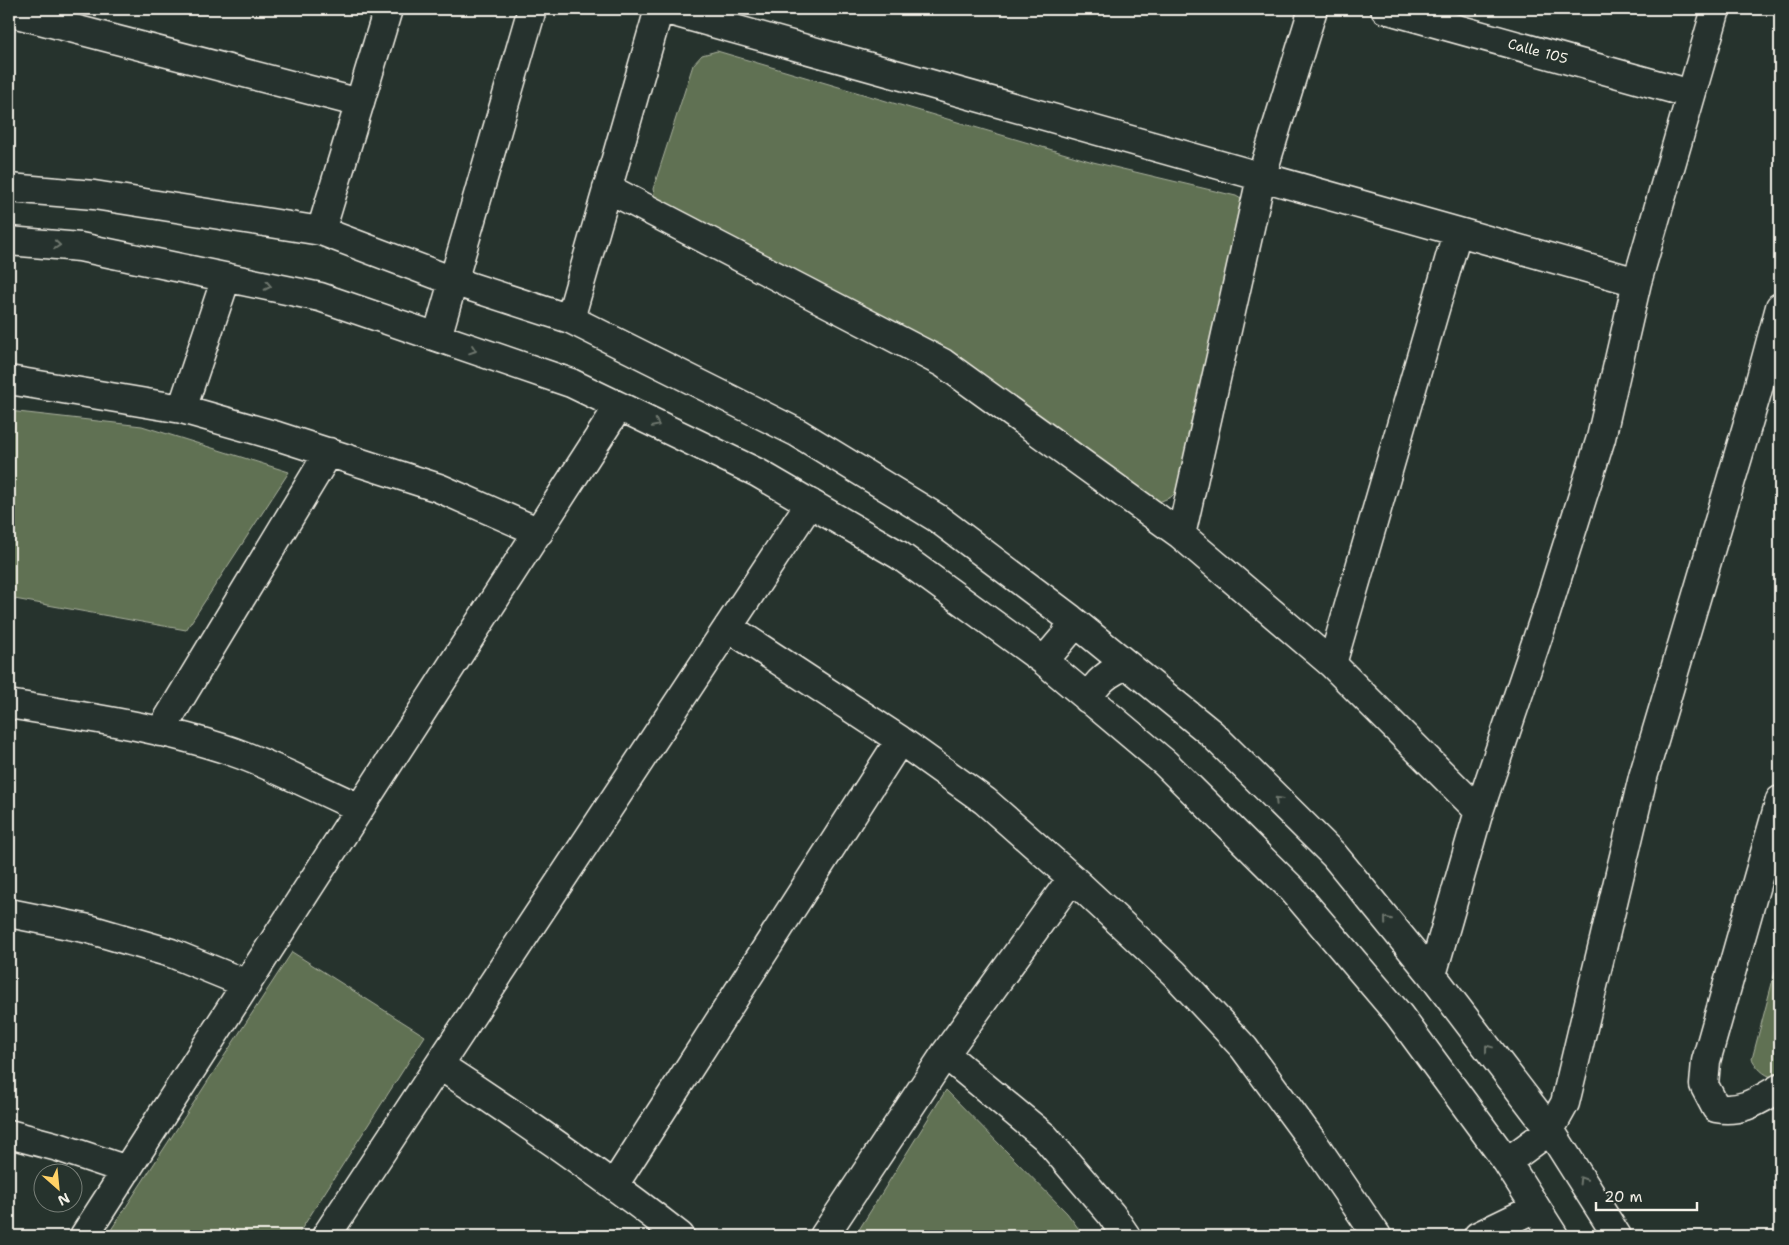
<svg xmlns="http://www.w3.org/2000/svg" width="1789" height="1245" viewBox="0 0 1789 1245" font-family="'Shantell Sans',sans-serif">
	<rect width="100%" height="100%" fill="#26332d"/>
	<filter id="ink" filterUnits="userSpaceOnUse"><feTurbulence type="fractalNoise" baseFrequency=".02" numOctaves="2"/><feDisplacementMap in="SourceGraphic" scale="10" xChannelSelector="R" yChannelSelector="G"/><feConvolveMatrix kernelMatrix="1 2 1 2 8 2 1 2 1" color-interpolation-filters="sRGB"/></filter>
	<g filter="url(#ink)">
		<path fill="#607153" stroke="#aab19e" d="M717,51L1093,162L1236,196L1248,203L1178,490L1171,497L1159,502L1149,497L1082,445L979,376L656,204L653,189L693,65L702,55Z
			M9,411L142,426L289,472L186,630L9,598Z
			M292,952L425,1036L297,1236H107Z
			M1780,953V1079C1766,1077 1759,1071 1752,1059Z
			M946,1090L1067,1213L1084,1236H855Z"/>
		<g fill="none" stroke-linecap="round" stroke-linejoin="round">
			<defs>
				<path id="minor" d="M663,9L1637,282
					M1385,9L1691,94
					M9,12L360,103
					M9,188L94,195L321,231L453,281L570,319L798,433L937,518L1071,619L1211,733L1334,855L1432,975L1550,1130L1617,1236
					M607,188L943,363L1181,535L1332,664L1479,811
					M321,231L388,9
					M9,241L80,247L320,297L571,383L758,473L899,555L1044,661L1165,763L1292,889L1399,1015L1507,1162L1554,1236
					M570,319L659,9
					M437,337L532,9
					M9,380L182,409L277,436L439,488L539,532
					M182,409L226,278
					M1181,535L1261,178L1313,9
					M728,627L900,740L985,801L1072,878L1174,973L1244,1048L1313,1142L1377,1236
					M1044,661L1066,635L1071,619
					M1332,664L1457,233
					M1088,699C1097,681 1109,672 1127,665
					M9,704C85,717 169,728 242,755C282,770 321,791 360,808
					M160,732L329,452
					M1780,800L1706,1061L1704,1085L1716,1108C1742,1113 1759,1100 1780,1088
					M9,913L89,929L171,953L247,984
					M1432,975L1479,811L1546,613L1601,438L1637,282L1716,9
					M945,1054L1045,1137L1111,1214L1126,1236
					M439,1065C522,1119 602,1175 680,1236
					M9,1134L58,1147L127,1170
					M1507,1162L1550,1130L1565,1103L1643,777L1756,396L1780,307
					M614,1185L900,740
					M84,1236L619,406
					M326,1236L810,503
					M824,1236L945,1054L1072,878
					M1478,1236L1536,1208"/>
			</defs>
			<use href="#minor" stroke="#f4f1e8" stroke-width="31"/>
			<use href="#minor" stroke="#26332d" stroke-width="28"/>
		</g>
		<defs><path id="oneway-chevron" d="M-2-3.5L2.5 0L-2 3.5" fill="none" stroke-width="1.6" stroke-linecap="round" stroke-linejoin="round" transform="scale(1.25)"/></defs>
		<g stroke="#6e766e">
			<use href="#oneway-chevron" transform="translate(57 245) rotate(5)"/>
			<use href="#oneway-chevron" transform="translate(268 286) rotate(12)"/>
			<use href="#oneway-chevron" transform="translate(473 350) rotate(19)"/>
			<use href="#oneway-chevron" transform="translate(656 424) rotate(26)"/>
			<use href="#oneway-chevron" transform="translate(1278 800) rotate(-135)"/>
			<use href="#oneway-chevron" transform="translate(1387 920) rotate(-129)"/>
			<use href="#oneway-chevron" transform="translate(1488 1048) rotate(-127)"/>
			<use href="#oneway-chevron" transform="translate(1582 1180) rotate(-122)"/>
		</g>
	</g>
	<g text-anchor="middle" stroke-width="4" stroke-linejoin="round" paint-order="stroke">
		<g font-size="14" fill="#f4f1e8" stroke="#26332d">
			<text transform="translate(1538 51) rotate(15)" y="5">Calle 105</text>
		</g>
	</g>
	<rect width="1789" height="1245" fill="none" stroke="#26332d" stroke-width="30"/>
	<rect x="15" y="15" width="1759" height="1215" fill="none" stroke="#f4f1e8" stroke-width="2" filter="url(#ink)"/>
	<g transform="translate(58 1188) rotate(153)"><circle r="24" fill="#26332d" stroke="#787f78"/>
	<path d="M0-4L9 19L0 12L-9 19Z" fill="#ffd166"/>
	<text y="-8" font-size="14" font-weight="bold" text-anchor="middle" fill="#f4f1e8">N</text>
	</g>
	<path d="M1596 1202v8h101v-8" fill="none" stroke="#f4f1e8" stroke-width="2.5"/>
	<text x="1604" y="1202" font-size="15" fill="#f4f1e8" stroke="#26332d" stroke-width="4" paint-order="stroke">20 m</text>
</svg>
